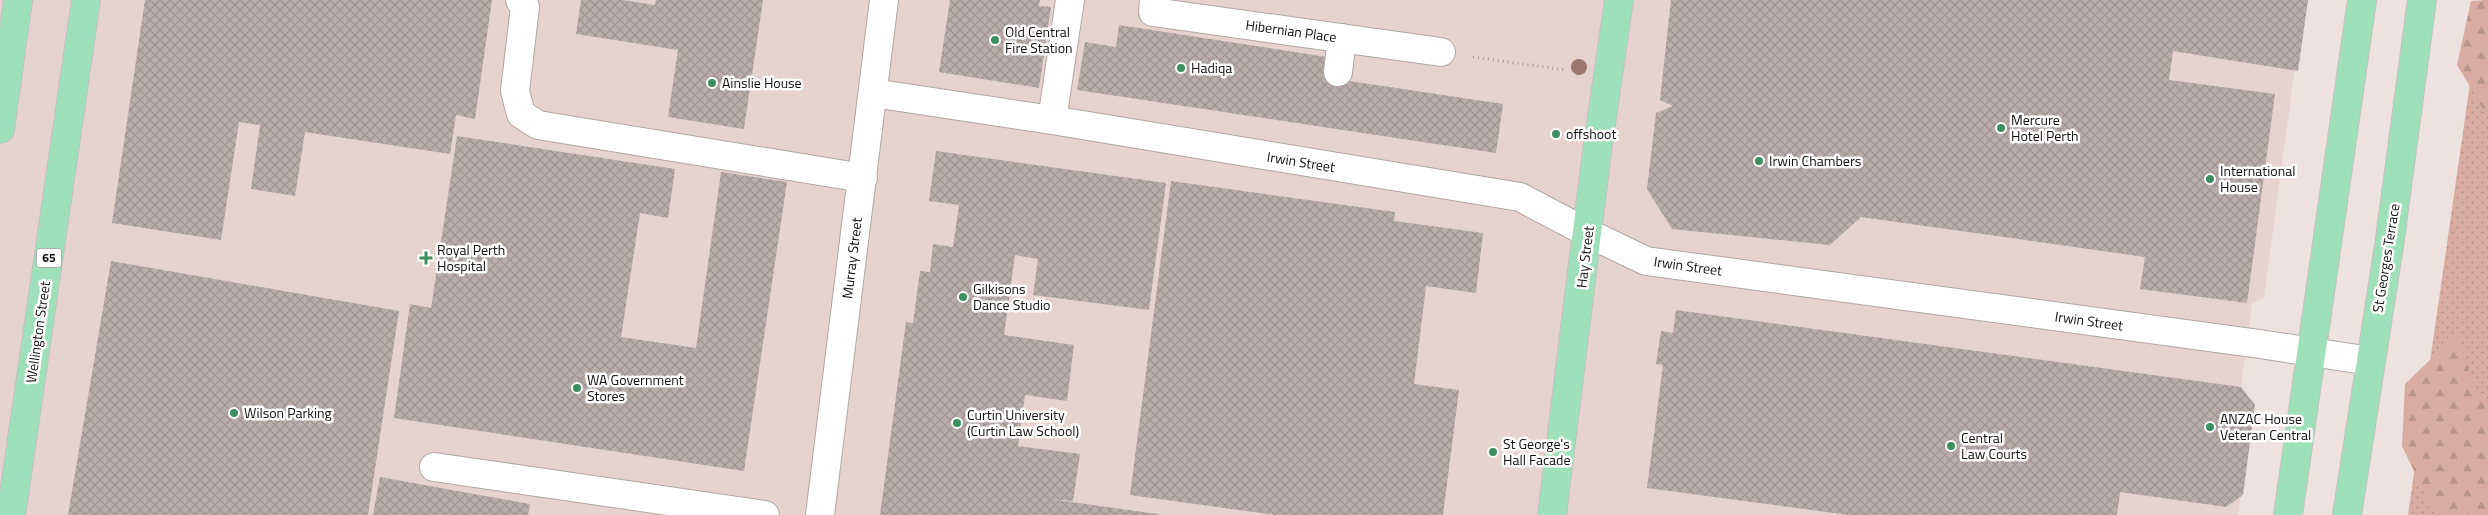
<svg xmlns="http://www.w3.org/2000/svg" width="2488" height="515" viewBox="0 0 2488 515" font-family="'Titillium Web',sans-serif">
	<defs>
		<pattern id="grass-dots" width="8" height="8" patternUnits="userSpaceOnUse" patternTransform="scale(1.25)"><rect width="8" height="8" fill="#d8aca1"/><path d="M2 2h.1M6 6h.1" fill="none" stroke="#b89389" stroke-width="1.8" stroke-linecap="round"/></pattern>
		<pattern id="forest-firs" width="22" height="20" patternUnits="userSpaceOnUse" patternTransform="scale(1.25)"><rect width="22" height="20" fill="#d8aca1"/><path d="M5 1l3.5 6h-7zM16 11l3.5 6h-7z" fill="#b89389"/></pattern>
		<pattern id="building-cross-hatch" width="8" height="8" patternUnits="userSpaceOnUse" patternTransform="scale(1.25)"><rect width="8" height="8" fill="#b8adab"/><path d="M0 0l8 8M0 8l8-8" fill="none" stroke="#9d9492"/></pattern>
	</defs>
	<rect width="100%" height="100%" fill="#ede2df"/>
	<path fill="#e6d2ce" d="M0,0H2308L2294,75L2264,297L2252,304L2241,387L2254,404L2238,515H0Z"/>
	<path fill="url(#grass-dots)" d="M2482,0H2488V515H2408Z"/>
	<path fill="url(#forest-firs)" d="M2488,0V117L2457,65L2471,1Z
		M2457,334L2477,394L2488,401V515H2445L2431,506L2402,446L2405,384Z"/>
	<path fill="url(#building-cross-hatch)" d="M145,0H492L475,119L456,115L450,154L305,132L295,196L251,189L260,125L239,122L221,240L112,223Z
		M581,0H622L655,5L656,0H763L744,129L668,117L678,50L576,34Z
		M950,0H1040L1039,6L1051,7L1039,88L939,72Z
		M1671,0H2308L2298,71L2173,51L2169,80L2275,94L2247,303L2140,289L2145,257L1861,217L1830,245L1672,229L1647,189L1656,113L1673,106L1660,100Z
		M1119,25L1327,57L1323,77L1503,104L1496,153L1077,90L1085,42L1116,47Z
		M457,136L675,169L668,218L640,213L621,337L696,348L721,172L787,182L744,471L394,418L410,304L431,308Z
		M936,151L1166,183L1149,310L1033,295L1038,259L1015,255L1004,335L1074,345L1067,401L1025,395L1018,446L1080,454L1073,501L1050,499L1164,515H880L906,322L913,323L920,271L930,272L933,244L953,247L959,205L929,201Z
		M1171,181L1395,212L1394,221L1483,233L1476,293L1426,286L1414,384L1459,390L1443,515H1275L1130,495Z
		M111,261L399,311L368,515H68Z
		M1676,310L2241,387L2255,405L2243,495L2226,507L2120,492L2117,515H1848L1647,488L1663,365L1656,364L1661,331L1673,333Z
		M380,477L530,504L528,515H373Z"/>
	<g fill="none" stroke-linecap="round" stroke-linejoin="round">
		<defs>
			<path id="minor" d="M520,0L525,7L515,91L521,114L538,125L863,178
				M1154,0L1153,12L1441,52
				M1338,72L1342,38
				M873,93L1052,120L1520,197L1588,233L1646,261L2260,344L2370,361
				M1052,120L1070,0
				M434,467L765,515
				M820,515L884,0"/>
			<path id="major" d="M0,129L18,0
				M11,515L86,0
				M1552,515L1597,151L1619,0
				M2288,515L2362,0
				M2347,515L2389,246L2422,0"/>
		</defs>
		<use href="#minor" stroke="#b1a7a4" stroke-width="30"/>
		<use href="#major" stroke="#c2c1c1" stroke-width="30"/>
		<path stroke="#a69d9b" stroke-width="3" stroke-dasharray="1 4" stroke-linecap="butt" d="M1473,57L1566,70"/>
		<use href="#minor" stroke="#fff" stroke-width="28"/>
		<use href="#major" stroke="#9ee0ba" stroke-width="28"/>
	</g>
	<circle fill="#9b786f" cx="1579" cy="67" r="8"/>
	<g fill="#3c8f60" stroke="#fff" stroke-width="2">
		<circle cx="995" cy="40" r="5"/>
		<circle cx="1181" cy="68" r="5"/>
		<circle cx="712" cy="83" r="5"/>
		<circle cx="2001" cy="128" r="5"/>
		<circle cx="1556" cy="134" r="5"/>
		<circle cx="1759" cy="161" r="5"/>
		<circle cx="2210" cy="179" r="5"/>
		<path d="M423.5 250.5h5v5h5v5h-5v5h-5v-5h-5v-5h5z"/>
		<circle cx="963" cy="297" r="5"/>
		<circle cx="577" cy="388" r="5"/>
		<circle cx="234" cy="413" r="5"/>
		<circle cx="957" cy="423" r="5"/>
		<circle cx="2210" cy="427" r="5"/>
		<circle cx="1951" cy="446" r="5"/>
		<circle cx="1493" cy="452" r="5"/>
	</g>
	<g text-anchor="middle" stroke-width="5" stroke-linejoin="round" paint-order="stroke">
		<rect fill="#fff" stroke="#5a5757" stroke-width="1" x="36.5" y="248.5" width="25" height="19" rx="4"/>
		<g font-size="12" font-weight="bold" fill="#130f0f">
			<text x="49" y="262">65</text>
		</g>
		<g font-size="14" fill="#130f0f" stroke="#fff">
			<text transform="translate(1291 31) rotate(8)" y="5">Hibernian Place</text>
			<text transform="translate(1301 162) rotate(9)" y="5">Irwin Street</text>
			<text transform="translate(1585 257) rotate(-83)" y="5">Hay Street</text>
			<text transform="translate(852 258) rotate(-83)" y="5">Murray Street</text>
			<text transform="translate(2386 258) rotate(-81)" y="5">St Georges Terrace</text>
			<text transform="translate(1688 266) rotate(8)" y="5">Irwin Street</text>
			<text transform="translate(2089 321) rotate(8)" y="5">Irwin Street</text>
			<text transform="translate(38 332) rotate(-82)" y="5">Wellington Street</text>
		</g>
		<g font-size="14" fill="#130f0f" stroke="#fff" text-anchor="start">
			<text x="1005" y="37">Old Central<tspan x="1005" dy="16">Fire Station</tspan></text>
			<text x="1191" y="73">Hadiqa</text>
			<text x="722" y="88">Ainslie House</text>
			<text x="2011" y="125">Mercure<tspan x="2011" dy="16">Hotel Perth</tspan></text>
			<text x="1566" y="139">offshoot</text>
			<text x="1769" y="166">Irwin Chambers</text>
			<text x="2220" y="176">International<tspan x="2220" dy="16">House</tspan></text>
			<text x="437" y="255">Royal Perth<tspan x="437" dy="16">Hospital</tspan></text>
			<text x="973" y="294">Gilkisons<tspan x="973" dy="16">Dance Studio</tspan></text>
			<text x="587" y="385">WA Government<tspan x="587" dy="16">Stores</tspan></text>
			<text x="244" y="418">Wilson Parking</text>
			<text x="967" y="420">Curtin University<tspan x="967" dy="16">(Curtin Law School)</tspan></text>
			<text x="2220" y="424">ANZAC House<tspan x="2220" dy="16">Veteran Central</tspan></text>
			<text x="1961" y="443">Central<tspan x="1961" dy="16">Law Courts</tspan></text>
			<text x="1503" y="449">St George's<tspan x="1503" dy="16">Hall Facade</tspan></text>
		</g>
	</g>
</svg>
